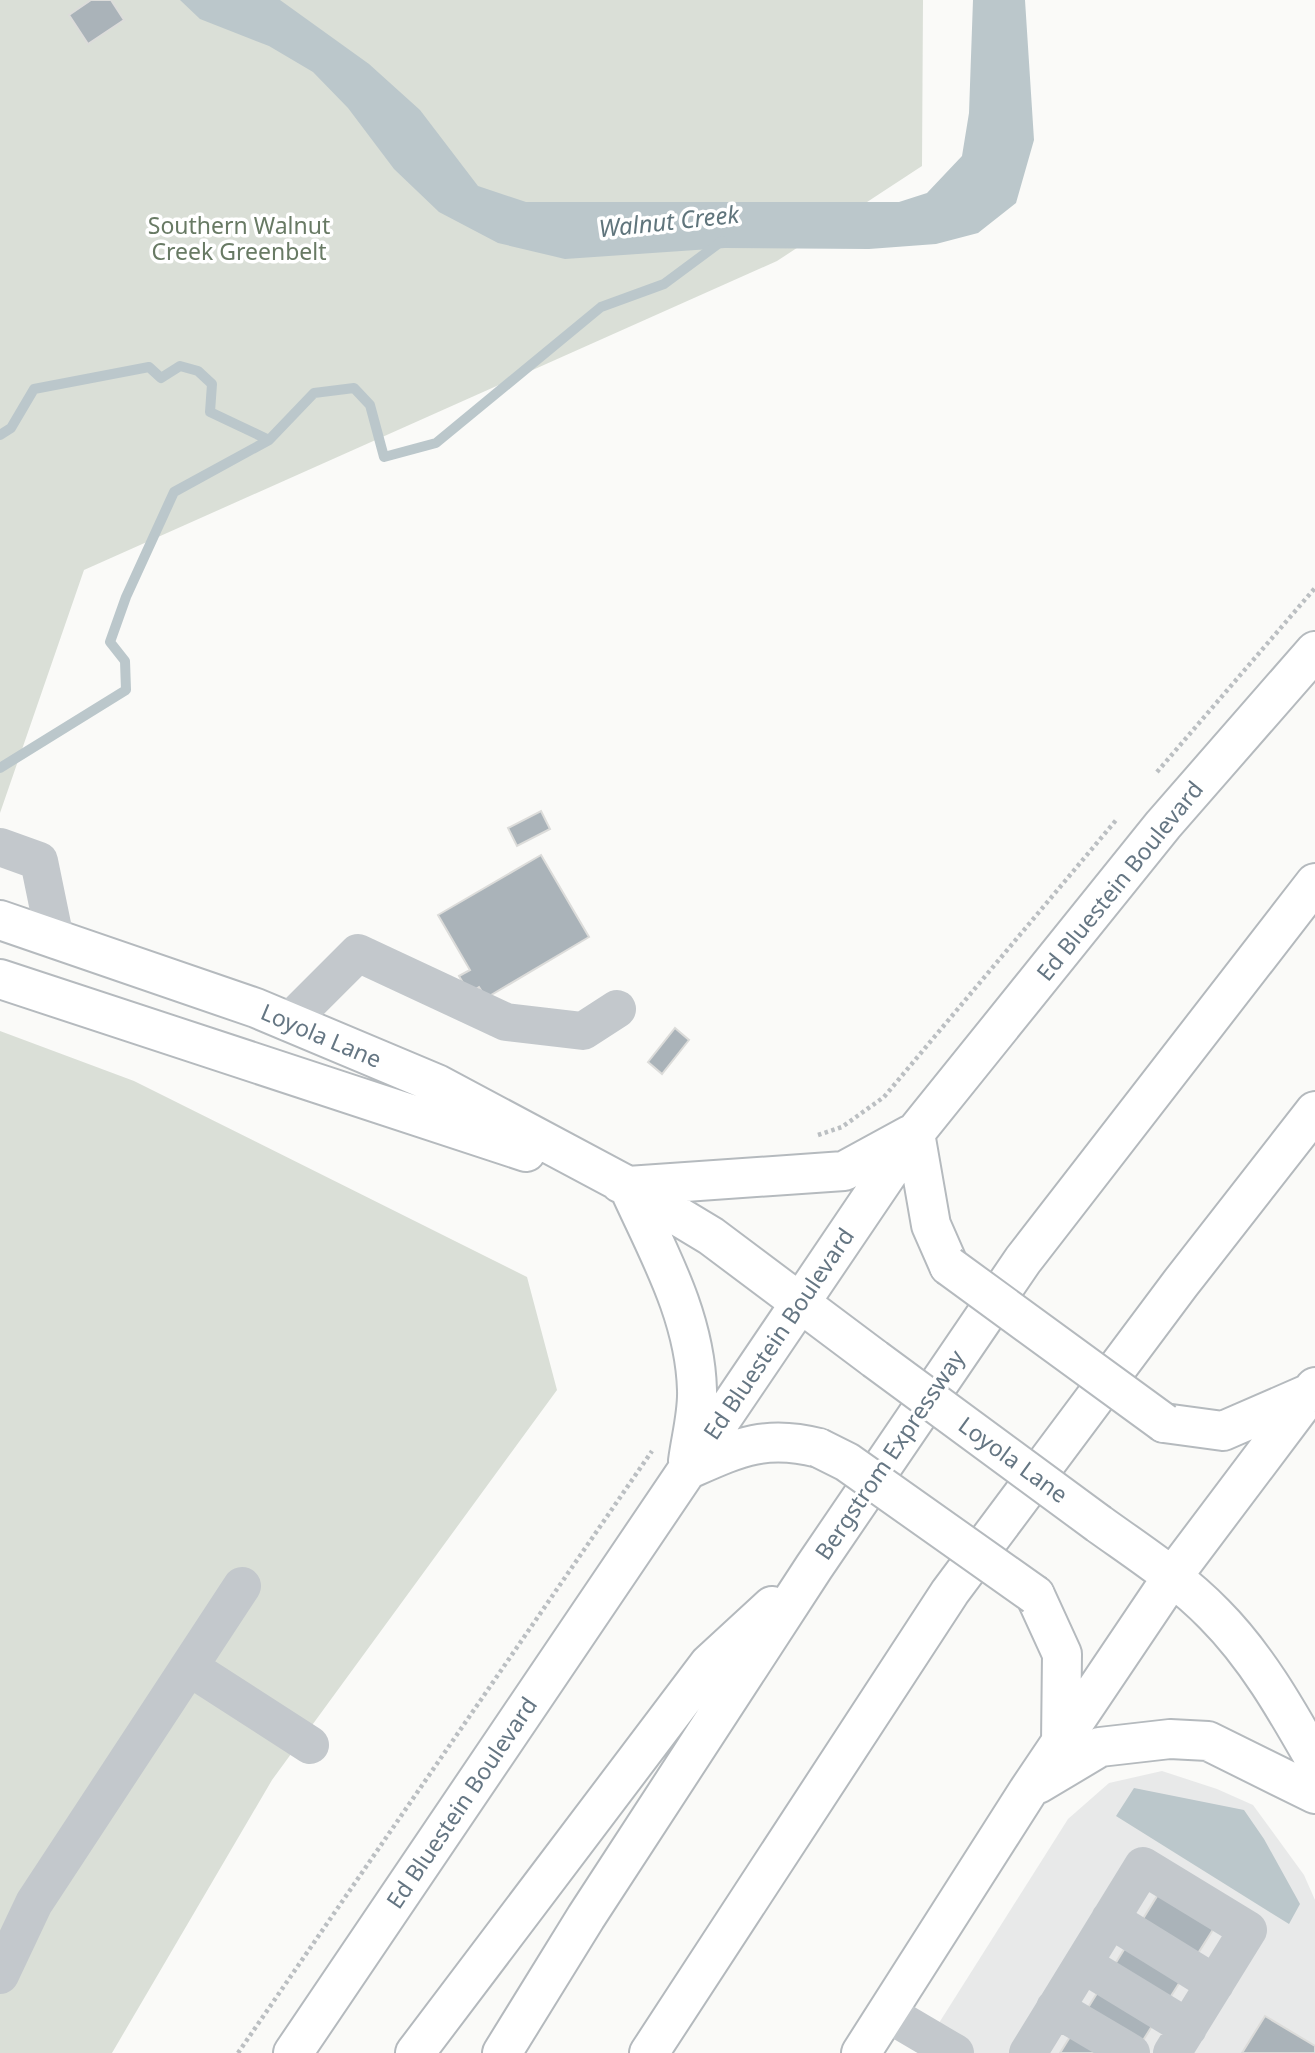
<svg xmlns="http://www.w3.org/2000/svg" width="1315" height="2053" viewBox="0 0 1315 2053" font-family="'Noto Sans',sans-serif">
	<rect width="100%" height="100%" fill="#fafaf8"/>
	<path fill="#e8e9e9" d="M1162,1771L1217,1789L1253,1805L1304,1875L1315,1900V2053H920L1068,1819L1109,1783Z"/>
	<path fill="#dadfd7" d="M0,0H923L922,166L777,261L84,570L0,813Z
		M0,1031L134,1081L527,1277L557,1390L272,1780L112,2053H0Z"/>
	<path fill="#bbc7cb" d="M180,0H280L369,64L420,110L478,186L526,202H899L927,193L962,156L969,113L973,0H1025L1034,140L1016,203L978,233L936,244L869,249L725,248L565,259L498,243L439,212L394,169L348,108L313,72L269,46L200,19Z
		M1134,1788L1244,1810L1264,1839L1300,1904L1289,1924L1116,1816Z"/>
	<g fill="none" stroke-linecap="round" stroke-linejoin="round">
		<path stroke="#bbc7cb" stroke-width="10" d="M0,435L11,428L34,389L149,367L161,378L180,366L198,371L212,384L210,412L269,440
			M0,768L126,690L125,661L110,642L126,597L174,492L269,440L314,393L354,388L370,405L384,457L436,443L601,307L664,284L722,241"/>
	</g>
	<path fill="#aab3b9" stroke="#dcdcda" stroke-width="2" d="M91,0H111L124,20L88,44L69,15Z
		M541,811L550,829L517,846L508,828Z
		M541,855L589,937L486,998L479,987L469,993L459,976L470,970L438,915Z
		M675,1028L689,1040L662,1074L648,1062Z
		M1159,1893L1214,1928L1135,2053H1060Z
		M1265,2016L1315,2046V2053H1242Z"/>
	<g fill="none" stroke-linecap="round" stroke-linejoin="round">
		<defs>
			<path id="major" d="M0,920L256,1008L437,1084L628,1186L711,1236L875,1359
				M0,979L526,1152
				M915,1133L931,1225L949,1266
				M620,1183L628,1186L844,1171L910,1135
				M628,1186C658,1252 695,1316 697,1390C698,1413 691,1438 688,1461
				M1164,1423L1223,1431L1308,1394
				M687,1470C737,1448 764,1434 819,1448
				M1099,1524C1138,1552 1180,1579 1214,1614C1256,1656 1286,1709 1315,1760
				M1035,1595L1062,1654L1061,1742
				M1038,1784L1100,1747L1170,1739L1208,1741L1315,1794
				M293,2053L915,1133L1163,825L1315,651
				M861,2053L1028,1791L1172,1577L1315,1387"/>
			<path id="highway" d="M415,2053L709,1664L772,1606
				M502,2053L586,1917L814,1567L1023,1260L1315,883
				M649,2053L950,1592L1180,1284L1315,1111"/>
		</defs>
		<use href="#major" stroke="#b5babe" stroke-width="42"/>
		<use href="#highway" stroke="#b4b9bd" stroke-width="42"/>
		<path stroke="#bbbfc2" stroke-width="4.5" stroke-dasharray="3.5 3.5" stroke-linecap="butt" d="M1157,772L1315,588
			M818,1135L842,1127L884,1097L1117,819
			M238,2053L652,1451"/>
		<path stroke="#c3c8cc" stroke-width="38" d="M0,847L39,861L55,939
			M289,1022L358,953L506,1022L583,1031L617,1009
			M189,1667L310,1745
			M1110,1919L1215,1984
			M1083,1964L1188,2028
			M0,1975L34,1903L242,1586
			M1055,2008L1131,2053
			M887,2013L955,2053
			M1028,2053L1143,1866L1248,1930L1172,2053"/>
		<use href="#major" stroke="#fff" stroke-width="38"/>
		<use href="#highway" stroke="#fff" stroke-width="38"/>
		<defs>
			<path id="major-bridge" d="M949,1266L1164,1423
				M875,1359L1099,1524
				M819,1448L847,1462L1035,1595"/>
		</defs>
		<use href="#major-bridge" stroke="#b5babe" stroke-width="42" stroke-linecap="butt"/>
		<use href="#major-bridge" stroke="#fff" stroke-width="38"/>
	</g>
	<g text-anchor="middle" stroke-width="7" stroke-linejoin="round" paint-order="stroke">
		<g font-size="23" fill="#687a64" stroke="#fff">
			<text x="239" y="234">Southern Walnut<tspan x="239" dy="26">Creek Greenbelt</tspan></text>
		</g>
		<g font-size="23" fill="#657683" stroke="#fff">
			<text transform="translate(1120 881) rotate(-51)" y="8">Ed Bluestein Boulevard</text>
			<text transform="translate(321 1036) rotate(23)" y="8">Loyola Lane</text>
			<text transform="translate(779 1334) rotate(-56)" y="8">Ed Bluestein Boulevard</text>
			<text transform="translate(890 1455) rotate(-56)" y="8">Bergstrom Expressway</text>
			<text transform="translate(1013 1460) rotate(36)" y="8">Loyola Lane</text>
			<text transform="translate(462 1803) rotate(-56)" y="8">Ed Bluestein Boulevard</text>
		</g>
		<g font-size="24" font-style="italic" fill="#60757c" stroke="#fff">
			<text transform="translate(669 222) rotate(-6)" y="8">Walnut Creek</text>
		</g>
	</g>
</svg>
